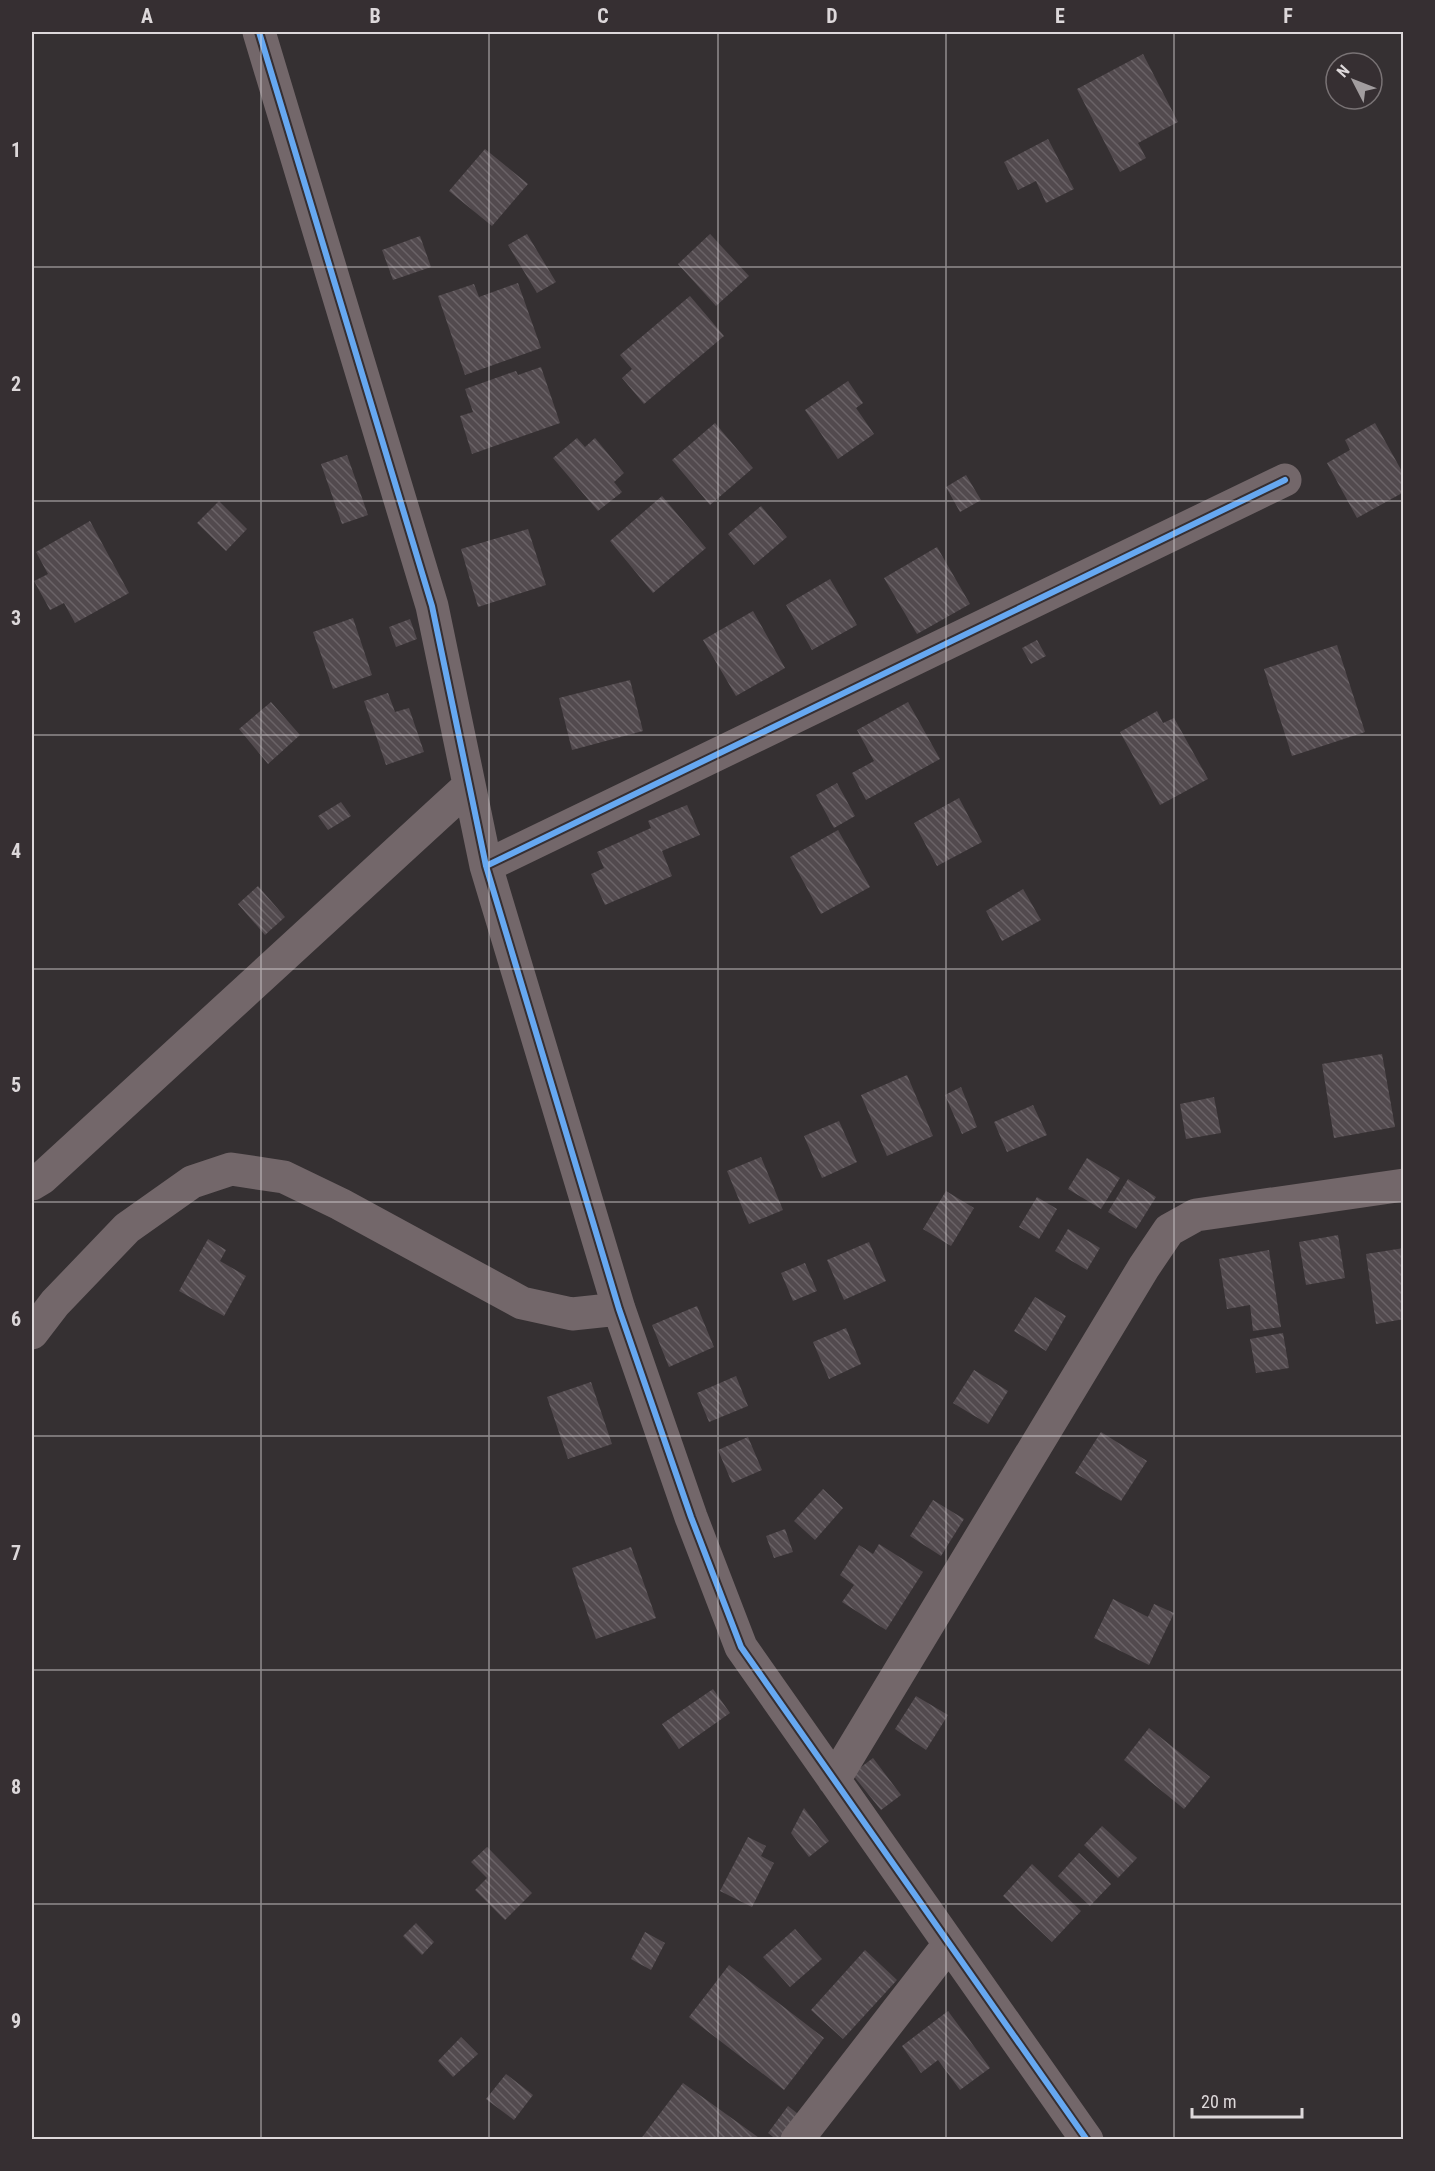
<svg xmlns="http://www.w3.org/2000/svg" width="1435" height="2171" viewBox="0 0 1435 2171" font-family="'Roboto Condensed',sans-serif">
	<defs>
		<pattern id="building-back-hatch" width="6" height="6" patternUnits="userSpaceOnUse" patternTransform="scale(1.5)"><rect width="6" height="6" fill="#524a4e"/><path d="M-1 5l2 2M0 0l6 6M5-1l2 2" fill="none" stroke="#6a6367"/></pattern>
	</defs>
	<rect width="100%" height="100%" fill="#353032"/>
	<path fill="url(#building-back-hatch)" d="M1143,54L1178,122L1138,143L1146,158L1120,172L1077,89Z
		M1048,139L1074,189L1046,203L1036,181L1018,190L1004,162Z
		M485,149L528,184L492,226L449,191Z
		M527,234L556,282L537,293L508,245Z
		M710,234L749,276L716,306L678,264Z
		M420,236L431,267L393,280L382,250Z
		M518,283L541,348L465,375L438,296L474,284L479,297Z
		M690,296L724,336L644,404L622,378L632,369L620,355Z
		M541,367L560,423L472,454L460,416L473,412L465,389L516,371L518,375Z
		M848,381L863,403L856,408L874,434L838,459L805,410Z
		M715,423L753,468L710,505L672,460Z
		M1375,423L1404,475V492L1357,518L1327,463L1350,450L1345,440Z
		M577,438L585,447L595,438L624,473L614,482L622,492L598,511L553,458Z
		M347,455L368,515L342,524L321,464Z
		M966,475L981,500L960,512L946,487Z
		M662,496L706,548L653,593L610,541Z
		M219,501L247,529L226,551L197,523Z
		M761,506L787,537L754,565L728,534Z
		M90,521L129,593L75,623L64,603L50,610L34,581L48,574L36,552Z
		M528,529L546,585L478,607L461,549Z
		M937,547L970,604L917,634L884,578Z
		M830,579L857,625L812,650L786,605Z
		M753,611L785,668L736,696L703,640Z
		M353,618L372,675L333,689L313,632Z
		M410,619L417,639L396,647L389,627Z
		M1037,640L1046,656L1031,664L1022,648Z
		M1337,645L1365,732L1292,756L1264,669Z
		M630,680L643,731L572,750L559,698Z
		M388,693L395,712L409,708L424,752L386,765L364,701Z
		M271,702L300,735L268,764L239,729Z
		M908,702L940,759L866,800L852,773L874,761L857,730Z
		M1157,711L1163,723L1174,718L1208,779L1160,805L1120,732Z
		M837,783L855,816L834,828L816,795Z
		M959,798L982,842L937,866L914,823Z
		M341,802L351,816L328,830L318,816Z
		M687,805L700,835L662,851L672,876L605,905L591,874L604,868L597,852L651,828L648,821Z
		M838,830L870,887L821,914L790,857Z
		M258,886L285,917L265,935L238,904Z
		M1023,889L1041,920L1002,941L986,911Z
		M1382,1054L1395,1127L1334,1138L1322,1064Z
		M907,1075L933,1136L887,1156L861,1095Z
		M961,1087L977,1127L962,1134L945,1095Z
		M1214,1097L1221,1133L1186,1139L1180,1104Z
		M1033,1105L1047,1135L1007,1152L994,1122Z
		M839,1121L857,1162L822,1178L804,1136Z
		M761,1157L783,1210L749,1224L727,1171Z
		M1087,1158L1120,1178L1101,1209L1068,1189Z
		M1128,1179L1156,1197L1136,1229L1108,1212Z
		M946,1191L974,1208L951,1246L923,1229Z
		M1037,1197L1057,1209L1039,1239L1019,1227Z
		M1068,1229L1100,1248L1087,1270L1055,1251Z
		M1338,1235L1345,1278L1306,1285L1299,1242Z
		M208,1239L226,1250L220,1261L246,1276L224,1316L179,1291Z
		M869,1242L886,1281L844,1300L827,1260Z
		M1404,1248V1319L1376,1324L1366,1254Z
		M1269,1250L1281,1327L1253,1331L1250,1305L1227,1309L1219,1259Z
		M805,1263L817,1291L793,1301L781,1273Z
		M1035,1297L1066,1316L1046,1351L1014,1331Z
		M697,1306L714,1347L669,1367L652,1325Z
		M846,1328L861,1364L829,1379L813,1342Z
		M1283,1333L1289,1368L1256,1373L1250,1339Z
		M974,1370L1008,1391L988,1424L953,1403Z
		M736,1376L748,1406L709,1422L697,1393Z
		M591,1382L612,1444L568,1459L547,1397Z
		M1101,1432L1147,1461L1121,1501L1075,1473Z
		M748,1437L762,1470L732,1483L718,1450Z
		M823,1489L843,1508L815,1540L794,1521Z
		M933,1500L964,1519L941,1556L910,1536Z
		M785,1529L793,1552L774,1558L766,1536Z
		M879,1544L923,1572L886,1630L842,1602L854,1585L840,1575L859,1545L873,1554Z
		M631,1547L656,1618L596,1639L572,1568Z
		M1113,1599L1148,1617L1154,1604L1174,1613L1149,1665L1094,1638Z
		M713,1689L730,1713L679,1749L662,1724Z
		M916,1696L948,1715L926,1750L895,1729Z
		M1149,1728L1210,1777L1184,1809L1124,1760Z
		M873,1758L901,1795L881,1810L852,1774Z
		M804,1808L829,1841L809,1857L791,1833Z
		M1102,1826L1137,1858L1118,1878L1084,1845Z
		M748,1837L766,1846L761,1856L774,1863L752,1907L720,1891Z
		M487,1847L532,1893L505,1920L475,1890L487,1878L471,1862Z
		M1079,1853L1111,1884L1090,1906L1058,1876Z
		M1032,1864L1081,1911L1052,1942L1003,1896Z
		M416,1923L434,1942L422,1955L403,1936Z
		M795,1929L822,1959L790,1987L763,1957Z
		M645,1932L665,1943L651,1970L631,1959Z
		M865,1950L897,1980L843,2039L811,2010Z
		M729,1965L824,2038L784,2090L689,2017Z
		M948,2011L990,2068L960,2090L938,2060L921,2073L902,2046Z
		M461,2037L478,2054L453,2077L438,2061Z
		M506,2074L533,2095L514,2120L486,2099Z
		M683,2083L762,2140H640Z
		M788,2106L807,2121L792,2140H777L768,2133Z"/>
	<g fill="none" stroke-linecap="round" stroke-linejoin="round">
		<path stroke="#73676a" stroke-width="33" d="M259,32L432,606L486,866L619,1309L691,1517L741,1647L1087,2140
			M486,866L1285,480
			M32,1184L42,1178L469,786
			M32,1333L55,1303L127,1228L192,1182L231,1169L284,1177L340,1204L522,1303L572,1314L619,1309
			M834,1780L1144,1267L1169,1230L1196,1215L1404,1185
			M797,2140L949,1944"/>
		<defs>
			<path id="cycleway" d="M259,32L432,606L486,866L619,1309L691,1517L741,1647L1087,2140
				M486,866L1285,480"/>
		</defs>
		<use href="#cycleway" stroke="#362f32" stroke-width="10"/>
		<use href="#cycleway" stroke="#66a8f1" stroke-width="6"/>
	</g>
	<path fill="none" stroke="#ddd8da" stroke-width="1.5" stroke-opacity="0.55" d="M261,32V2140M489,32V2140M718,32V2140M946,32V2140M1174,32V2140M32,267H1404M32,501H1404M32,735H1404M32,969H1404M32,1202H1404M32,1436H1404M32,1670H1404M32,1904H1404"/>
	<rect width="1435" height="2171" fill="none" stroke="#362f32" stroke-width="66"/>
	<g transform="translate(1354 81) rotate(312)"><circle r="28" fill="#362f32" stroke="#797375" stroke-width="1.5"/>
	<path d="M0-4.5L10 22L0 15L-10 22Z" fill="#a29d9f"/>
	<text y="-9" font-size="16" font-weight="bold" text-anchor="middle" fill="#ddd8da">N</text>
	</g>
	<path d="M1192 2108v9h110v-9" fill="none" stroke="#ddd8da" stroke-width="3"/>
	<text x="1201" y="2108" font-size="18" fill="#ddd8da" stroke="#362f32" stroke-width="4.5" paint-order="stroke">20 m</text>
	<rect x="33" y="33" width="1369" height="2105" fill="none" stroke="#ddd8da" stroke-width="2"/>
	<g font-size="20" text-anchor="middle" font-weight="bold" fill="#ddd8da">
		<text x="147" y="23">A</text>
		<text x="375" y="23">B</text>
		<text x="603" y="23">C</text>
		<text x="832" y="23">D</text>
		<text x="1060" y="23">E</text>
		<text x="1288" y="23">F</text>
		<text x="16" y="157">1</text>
		<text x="16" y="391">2</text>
		<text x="16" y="625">3</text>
		<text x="16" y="858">4</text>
		<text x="16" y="1092">5</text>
		<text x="16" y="1326">6</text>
		<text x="16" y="1560">7</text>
		<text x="16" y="1794">8</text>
		<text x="16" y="2028">9</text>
	</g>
</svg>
